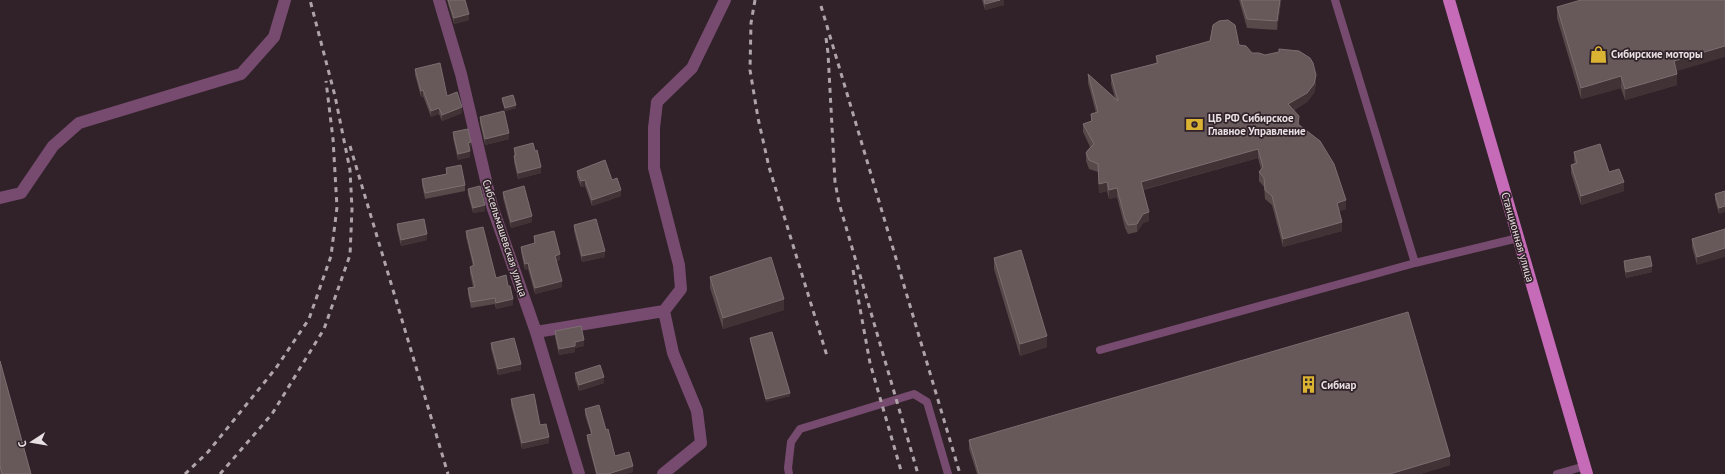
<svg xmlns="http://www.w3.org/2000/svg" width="1725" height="474" viewBox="0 0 1725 474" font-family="'PT Sans',sans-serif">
	<rect width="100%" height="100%" fill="#302228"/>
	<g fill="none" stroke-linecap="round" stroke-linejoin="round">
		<path stroke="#774b6f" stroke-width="8" d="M1335,0L1415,263
			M1100,350L1415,263L1518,238
			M789,474L788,468L791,442L800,429L914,394L927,402L948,474
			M1557,474L1585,466"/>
		<path stroke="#774b6f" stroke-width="12" d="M439,0L461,74L492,206L536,332L579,474
			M0,198L21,193L53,146L79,123L241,74L274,37L285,0
			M536,332L664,311
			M663,474L701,443L697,411L673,353L664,311L681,289L679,265L654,168V128L657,102L692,68L725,0"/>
		<path stroke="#c66bb8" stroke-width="12" d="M1449,0L1587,474"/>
		<path stroke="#afa5a8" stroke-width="3" stroke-dasharray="5 5" stroke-linecap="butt" d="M755,0L751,23L750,70L758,118L769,167L827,356
			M821,6L960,474
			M826,38L828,53L835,182L839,203L918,474
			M350,146L448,474
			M853,270L870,363L902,474
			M185,474L208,452L276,368L309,319L331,256L337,207L333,139L326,81
			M220,474L272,414L324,329L350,255L352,209L350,170L335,96L310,0"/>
	</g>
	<path fill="#57484a" d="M447,0H464L469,20L454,24Z
		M982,0H1004V5L985,10Z
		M1239,0H1281L1277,30L1247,28Z
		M1557,7L1677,71V85L1625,100L1621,88L1581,99L1557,18Z
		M1239,45L1252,53L1265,55L1279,52V49L1316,83L1314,93L1307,102L1294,110L1299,125L1346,209L1339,211L1342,231L1283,247L1272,205L1265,199L1264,187L1259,181V172L1261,169L1258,158L1143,190L1149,221L1143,223L1137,232L1128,234L1125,228L1117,197L1109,199L1107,191L1099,193L1098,172L1089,169L1086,161V153L1090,147L1083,132V124L1091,121V114L1096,113L1088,83V74L1115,98L1111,84V75L1156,63V56Z
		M415,69L447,96L462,113L442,121L439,114L431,117L423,96L421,97L415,75Z
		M502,98L516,108L505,111L502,101Z
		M480,117L509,139L485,145L480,123Z
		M453,132L471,148H470V157L458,160L453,138Z
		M514,148L541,173L518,179L514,162Z
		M1574,152L1609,172L1624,191L1581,205L1571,173V165L1575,163L1574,161Z
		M446,168L465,185V191L425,199L422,185V179L446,174Z
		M577,171L612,180L621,196L592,206L585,186L581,187L577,177Z
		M468,189L485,211L473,213L468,195Z
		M1725,191L1719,214L1715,200V194Z
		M503,192L532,222L511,228L503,198Z
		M397,224L427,240L401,246L397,230Z
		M574,225L605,257L582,262L574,231Z
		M1725,229L1697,265L1692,247V239Z
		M466,231L496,278L513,305L496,309L495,304L471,308L468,294V288L473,287L470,273V267L473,266L466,237Z
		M534,236L560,260L556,261L562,287L535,294L528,269L525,270L521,252V247L534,244Z
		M994,258L1047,347L1020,356L994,269Z
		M1624,261L1652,272L1626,278L1624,267Z
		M710,277L784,310L723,329L710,288Z
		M555,331L584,346L575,348V352L559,355L555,337Z
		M750,338L790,396L766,402L750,341Z
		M491,343L521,370L498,375L491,349Z
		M0,361L31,474H0Z
		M575,373L604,383L579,391L575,379Z
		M511,399L540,425L549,443L522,449L511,405Z
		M585,409L606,430L615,456L633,472L625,474H596L587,440V435L591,434L585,415Z
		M969,440L1450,465L1420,474H977L969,449Z"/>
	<path fill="#413235" d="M1000,0H1004V5L985,10V4Z
		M1280,0H1281V4L1277,30V21Z
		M469,14V20L454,24V18Z
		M1725,46V57L1674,72V61Z
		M1677,74V85L1625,100V89Z
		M1316,75V83L1314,93L1307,102L1288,113V104Z
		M1621,76V88L1581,99V88Z
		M423,90V96L421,97V91Z
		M516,105V108L505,111V108Z
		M462,107V113L442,121V115Z
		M439,108V114L431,117V111Z
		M509,133V139L485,145V139Z
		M471,142V148L468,149V143Z
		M1258,149V158L1141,190V182Z
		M470,151V157L458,160V154Z
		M541,167V173L518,179V173Z
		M585,180V186L581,187V181Z
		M1107,182V191L1099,193V184Z
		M1624,182V191L1581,205V196Z
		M1117,188V197L1109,199V190Z
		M621,190V196L592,206V200Z
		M1346,200V209L1337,212V203Z
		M485,205V211L473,213V208Z
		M1725,206V212L1719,214V208Z
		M1149,212V221L1143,223L1137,232V224L1143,214Z
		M532,216V222L511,228V222Z
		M1342,222V231L1283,247V239Z
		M427,234V240L401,246V240Z
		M1725,248V257L1697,265V257Z
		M605,251V257L582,262V256Z
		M560,254V260L555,261V256Z
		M528,263V269L525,270V264Z
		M1652,266V272L1626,278V272Z
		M562,281V287L535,294V288Z
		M513,299V305L496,309V303Z
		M784,299V310L723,329V318Z
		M1047,336V347L1020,356V344Z
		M584,340V346L575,348V352L559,355V349L575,342Z
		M521,364V370L498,375V369Z
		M604,377V383L579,391V385Z
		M790,393V396L766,402V399Z
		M549,437V443L522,449V443Z
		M1450,456V465L1420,474H1390Z
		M633,466V472L625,474H608Z"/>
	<path fill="#67595a" stroke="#7b6e70" d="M448,0H465L469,14L454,18Z
		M984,0H1000L985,4Z
		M1241,0H1280L1277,21L1247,19Z
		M1581,0H1725V46L1674,61L1677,74L1625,89L1621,76L1581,88L1557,7Z
		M1228,20L1235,25L1239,45L1246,46L1252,53H1259L1265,55L1279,52V49L1299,51L1310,58L1313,63L1316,75L1314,84L1307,93L1288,104L1299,116L1298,124L1320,141L1334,164L1346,200L1337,203L1342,222L1283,239L1272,196L1265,190L1264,178L1259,172L1263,167L1258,149L1141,182L1149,212L1143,214L1137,224L1128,225L1125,219L1117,188L1109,190L1107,182L1099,184L1098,164L1089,160L1086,153L1088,150L1094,144L1083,124L1092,121L1091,114L1098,112L1088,74L1118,101L1111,75L1158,63L1156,56L1210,41L1213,25L1219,21Z
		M440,63L447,96L457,92L462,107L442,115L439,108L431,111L423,90L421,91L415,69Z
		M513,95L516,105L505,108L502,98Z
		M504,111L509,133L485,139L480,117Z
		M468,129L471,142L468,143L470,151L458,154L453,132Z
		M533,143L535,151L537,150L541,167L518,173L514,156L516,155L514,148Z
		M1600,144L1609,172L1619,169L1624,182L1581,196L1571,165L1577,163L1574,152Z
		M605,160L612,180L617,178L621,190L592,200L585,180L581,181L577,171Z
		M461,165L465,185L425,193L422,179L447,174L446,168Z
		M480,186L485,205L473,208L468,189Z
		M524,186L532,216L511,222L503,192Z
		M1725,191V206L1719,208L1715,194Z
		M424,219L427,234L401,240L397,224Z
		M596,219L605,251L582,256L574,225Z
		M483,227L496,278L506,275L508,286H510L513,299L496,303L495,298L471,302L468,288L475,287L470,267L474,265L466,231Z
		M1725,229V248L1697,257L1692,239Z
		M554,231L560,254L555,256L562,281L535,288L528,263L525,264L521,247L535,243L534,236Z
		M1021,250L1047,336L1020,344L994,258Z
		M1650,256L1652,266L1626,272L1624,261Z
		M771,257L784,299L723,318L710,277Z
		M1408,312L1450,456L1390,474H979L969,440Z
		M581,326L584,340L575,342V346L559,349L555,331Z
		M772,332L790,393L766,399L750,338Z
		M514,338L521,364L498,369L491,343Z
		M0,361L31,474H2L0,466Z
		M600,365L604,377L579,385L575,373Z
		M534,394L540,425L546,424L549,437L522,443L511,399Z
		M599,405L606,430L608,429L615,456L629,452L633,466L608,474H597L587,435L592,434L585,409Z"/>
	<defs>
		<symbol id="shop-bare" viewBox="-9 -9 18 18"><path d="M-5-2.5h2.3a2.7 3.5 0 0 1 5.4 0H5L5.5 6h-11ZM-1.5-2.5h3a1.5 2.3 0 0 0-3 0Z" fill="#dbb333" stroke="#302228" stroke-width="2.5" paint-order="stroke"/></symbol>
		<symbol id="bank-bare" viewBox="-9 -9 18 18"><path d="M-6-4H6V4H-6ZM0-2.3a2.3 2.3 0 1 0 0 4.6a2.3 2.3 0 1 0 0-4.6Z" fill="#dbb333" stroke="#302228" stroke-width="2.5" paint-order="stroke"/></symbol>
		<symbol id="building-bare" viewBox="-9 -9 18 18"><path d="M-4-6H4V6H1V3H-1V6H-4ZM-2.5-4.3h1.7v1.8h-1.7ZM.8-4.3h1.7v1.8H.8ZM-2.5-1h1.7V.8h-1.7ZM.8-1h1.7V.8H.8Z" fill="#dbb333" stroke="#302228" stroke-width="2.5" paint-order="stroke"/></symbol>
	</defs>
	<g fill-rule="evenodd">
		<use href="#shop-bare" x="1586" y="42" width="25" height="25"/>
		<use href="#bank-bare" x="1182" y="112" width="25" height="25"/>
		<use href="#building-bare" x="1296" y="372" width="25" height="25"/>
	</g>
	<g text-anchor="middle" stroke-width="3.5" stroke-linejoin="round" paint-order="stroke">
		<g font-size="11" font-weight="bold" fill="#e9e0e3" stroke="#302228" text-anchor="start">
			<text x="1611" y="58">Сибирские моторы</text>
			<text x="1208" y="122">ЦБ РФ Сибирское<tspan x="1208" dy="13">Главное Управление</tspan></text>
			<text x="1321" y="389">Сибиар</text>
		</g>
		<g font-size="11" fill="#e9e0e3" stroke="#302228">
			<text transform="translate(1518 237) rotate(74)" y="4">Станционная улица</text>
			<text transform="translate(505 238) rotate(72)" y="4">Сибсельмашевская улица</text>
		</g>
	</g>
	<g transform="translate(32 442) rotate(258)" stroke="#302228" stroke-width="3" paint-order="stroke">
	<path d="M0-3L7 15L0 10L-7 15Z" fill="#e9e0e3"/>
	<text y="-6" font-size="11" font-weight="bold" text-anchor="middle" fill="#e9e0e3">С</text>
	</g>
</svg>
